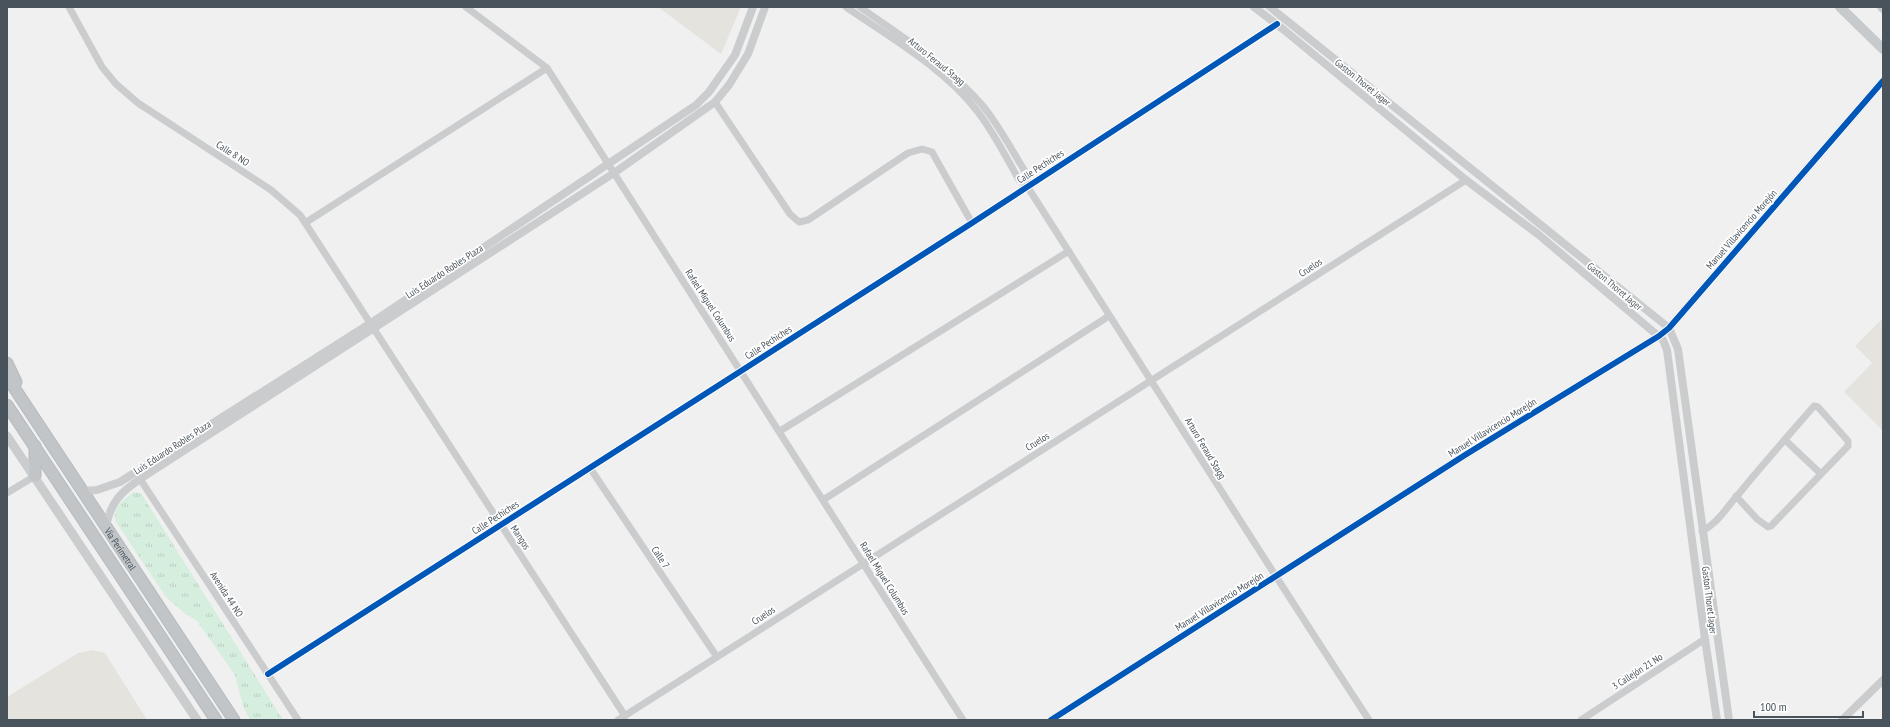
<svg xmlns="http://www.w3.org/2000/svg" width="1890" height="727" viewBox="0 0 1890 727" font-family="'PT Sans Narrow',sans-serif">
	<defs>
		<pattern id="grass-tufts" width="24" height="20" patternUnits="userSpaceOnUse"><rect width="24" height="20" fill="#d6eede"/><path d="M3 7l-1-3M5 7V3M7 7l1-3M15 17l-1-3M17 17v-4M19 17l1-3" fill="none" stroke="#b9cec1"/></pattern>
	</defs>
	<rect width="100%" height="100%" fill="#f0f0f0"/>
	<path fill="#e5e3de" d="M658,7H741L721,54Z
		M1883,318V431L1844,392L1872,363L1855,346Z
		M93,650L105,653L147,720H7V697L78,653Z"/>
	<path fill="url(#grass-tufts)" d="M133,492L141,493L283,720H250L243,706L235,675L197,621L183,612L166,597L116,522C112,507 123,501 133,492Z"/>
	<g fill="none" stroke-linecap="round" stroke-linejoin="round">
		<defs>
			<g id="trunk">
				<path d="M7,363L16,382"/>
				<path id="s1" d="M7,377L234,720"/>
				<path d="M7,405L216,720"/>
				<path d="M35,446V476"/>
			</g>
		</defs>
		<use href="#trunk" stroke="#b6babe" stroke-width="13"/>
		<path stroke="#caccce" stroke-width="7" d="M69,7L102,67L116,84L138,103L271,190L300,215L625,716
			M466,7L547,68L963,720
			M846,7C891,38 944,68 978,112C994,133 1006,157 1019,180L1027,186C1141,364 1253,543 1369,720
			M860,7C902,37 949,66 983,106C1000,127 1013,152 1027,175V186
			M715,102L790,214L799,222L808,220L908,153L922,149L932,152L972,223
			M305,223L547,68
			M780,431L1069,251
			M1785,440L1821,474
			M590,468L717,657
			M140,479L298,720
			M7,493L35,476
			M823,500L1109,316
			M1702,531C1718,523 1726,508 1737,496C1762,465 1788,436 1814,406L1818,407L1848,441V446L1771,526L1768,527L1757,519L1736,496
			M268,674L972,223L1277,24
			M618,720L1466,180
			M1581,720L1705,639"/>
		<path stroke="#caccce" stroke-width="8" d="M1254,7L1284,30L1466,180L1539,235L1663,340L1667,350L1705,639L1717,720
			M1270,7L1669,328L1678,349L1729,720
			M83,491L97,490L120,482L371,323L696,105L709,92L735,55L753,7
			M106,525C112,501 120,493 140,479L614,173L715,102L729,85L748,54L765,7
			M1051,720L1465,455L1659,336L1669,328L1883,81
			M1842,720L1883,680"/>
		<path stroke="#caccce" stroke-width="9" d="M7,436L197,720"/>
		<path stroke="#c7cacc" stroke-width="10" d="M1840,7L1883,49
			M1882,7L1883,8"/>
		<use href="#trunk" stroke="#c1c5c8" stroke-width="11"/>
		<defs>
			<path id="cycleway" d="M268,674L972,223L1277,24
				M1051,720L1465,455L1659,336L1669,328L1883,81"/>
		</defs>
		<use href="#cycleway" stroke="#fff" stroke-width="8"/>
		<use href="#cycleway" stroke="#0057b8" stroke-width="6"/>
	</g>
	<g text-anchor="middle" stroke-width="3.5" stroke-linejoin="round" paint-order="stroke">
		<g font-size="10" fill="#48535b" stroke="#fff">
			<text transform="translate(937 61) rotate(39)" y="4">Arturo Feraud Stagg</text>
			<text transform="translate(1363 82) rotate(39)" y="4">Gaston Thoret Jager</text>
			<text transform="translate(233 153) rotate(33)" y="4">Calle 8 NO</text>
			<text transform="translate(1040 166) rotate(-33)" y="4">Calle Pechiches</text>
			<text transform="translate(1741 229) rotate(-49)" y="4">Manuel Villavicencio Morejón</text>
			<text transform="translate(1310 267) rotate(-33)" y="4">Cruelos</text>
			<text transform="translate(444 271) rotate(-33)" y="4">Luis Eduardo Robles Plaza</text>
			<text transform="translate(1615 286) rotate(40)" y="4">Gaston Thoret Jager</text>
			<text transform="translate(711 305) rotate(57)" y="4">Rafael Miguel Columbus</text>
			<text transform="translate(768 342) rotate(-33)" y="4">Calle Pechiches</text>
			<text transform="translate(1492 427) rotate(-32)" y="4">Manuel Villavicencio Morejón</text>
			<text transform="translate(1037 441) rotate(-32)" y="4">Cruelos</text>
			<text transform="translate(172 447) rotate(-33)" y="4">Luis Eduardo Robles Plaza</text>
			<text transform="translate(1206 448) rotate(59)" y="4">Arturo Feraud Stagg</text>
			<text transform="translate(495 517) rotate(-33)" y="4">Calle Pechiches</text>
			<text transform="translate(521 537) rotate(57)" y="4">Mangos</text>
			<text dy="4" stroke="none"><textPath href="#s1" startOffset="206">Vía Perimetral</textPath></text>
			<text transform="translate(661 557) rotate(56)" y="4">Calle 7</text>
			<text transform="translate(885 578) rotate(58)" y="4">Rafael Miguel Columbus</text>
			<text transform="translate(227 594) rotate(57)" y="4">Avenida 44 NO</text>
			<text transform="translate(1710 600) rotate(83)" y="4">Gaston Thoret Jager</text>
			<text transform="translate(1219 601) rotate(-32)" y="4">Manuel Villavicencio Morejón</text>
			<text transform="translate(763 615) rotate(-33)" y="4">Cruelos</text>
			<text transform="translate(1637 671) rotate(-33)" y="4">3 Callejón 21 No</text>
		</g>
	</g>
	<rect width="1890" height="727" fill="none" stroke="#48535b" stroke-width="16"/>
	<path d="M1754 711v6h109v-6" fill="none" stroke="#48535b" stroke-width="2"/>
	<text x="1760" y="711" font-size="12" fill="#48535b" stroke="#ffffff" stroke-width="3" paint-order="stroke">100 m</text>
</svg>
